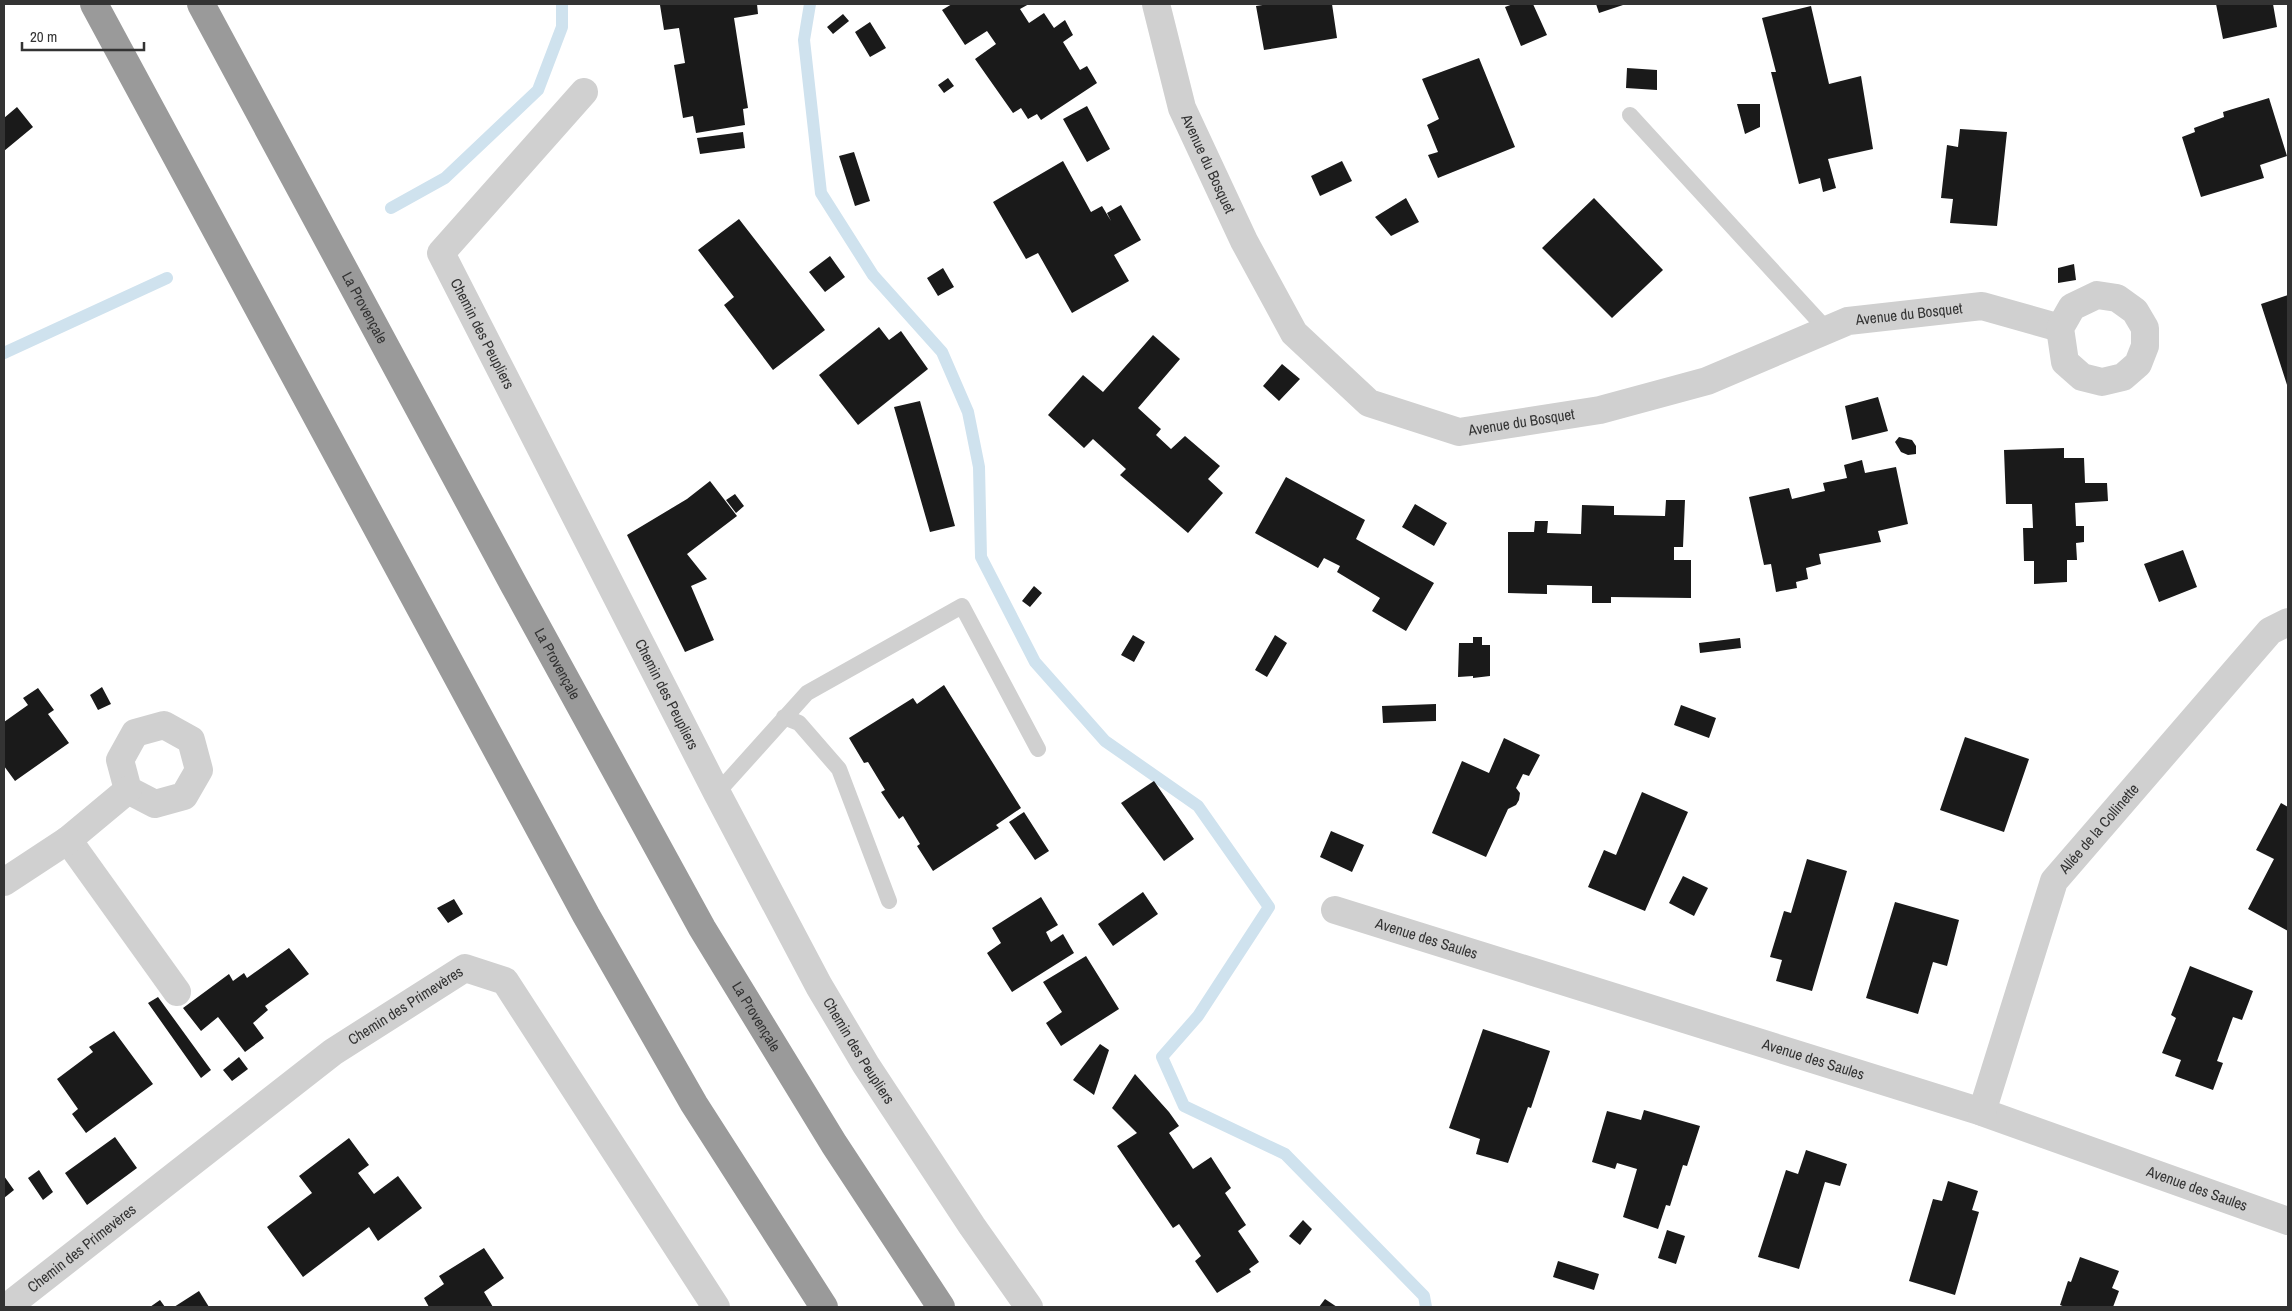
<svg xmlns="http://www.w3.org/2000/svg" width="2292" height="1311" viewBox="0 0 2292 1311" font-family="'Archivo Narrow',sans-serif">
	<rect width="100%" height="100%" fill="#fff"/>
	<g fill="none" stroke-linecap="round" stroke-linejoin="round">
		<path stroke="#cfe2ee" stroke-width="12" d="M810,4L804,40L821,193L873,275L942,352L968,412L979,467L981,557L1035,662L1105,741L1198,806L1269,907L1198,1016L1162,1057L1184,1106L1285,1154L1424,1296L1426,1307
			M391,208L445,178L538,90L562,27V4
			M4,353L167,278"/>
	</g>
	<path fill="#1a1a1a" d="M668,4H757L758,14L734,18L748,108L743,109L745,125L696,133L693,116L683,118L674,65L685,63L679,28L664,30L660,5Z
		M952,4H1029L1020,9L1029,23L1044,13L1054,28L1065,20L1073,35L1063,42L1080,70L1087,66L1097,83L1041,120L1037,114L1028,119L1021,108L1013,113L975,59L996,44L987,31L965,45L942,10Z
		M1269,4H1332L1337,38L1264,50L1256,6Z
		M1513,4H1533L1547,35L1521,46L1505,7Z
		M1596,4H1626L1599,13Z
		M2216,4H2273L2277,27L2223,39Z
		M1811,6L1829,84L1861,76L1873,149L1828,159L1836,188L1823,192L1820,178L1799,184L1771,72H1776L1762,18Z
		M843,14L849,21L833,34L827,27Z
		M870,22L886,48L870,57L855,32Z
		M1479,58L1515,147L1438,178L1428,155L1438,152L1427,125L1439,119L1422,79Z
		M1627,68L1657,70V90L1626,88Z
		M948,78L954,86L944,93L938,85Z
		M2269,98L2287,156L2260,165L2264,178L2201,197L2182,137L2195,132L2194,128L2224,117L2223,112Z
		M1737,104H1760V127L1745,134Z
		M1087,106L1110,149L1087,162L1063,119Z
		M17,107L33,127L4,151V118Z
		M1960,129L2007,132L1997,226L1950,223L1953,199L1941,198L1947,145L1958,147Z
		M743,132L745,148L700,154L697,138Z
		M854,152L870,201L855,206L839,156Z
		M1063,161L1091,212L1102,206L1111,221L1107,213L1121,205L1141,240L1114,255L1129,281L1072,313L1038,253L1026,259L993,202Z
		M1342,161L1352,181L1320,196L1311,176Z
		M1406,198L1419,222L1391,236L1375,217Z
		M1594,198L1663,270L1612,318L1542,248Z
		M739,219L825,330L773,370L724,305L734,297L698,250Z
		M830,256L845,277L825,292L809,272Z
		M2074,264L2076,280L2058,283V268Z
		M943,268L954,287L938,296L927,278Z
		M2288,295V388L2261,304Z
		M879,327L889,340L901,331L928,369L858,425L819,375Z
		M1153,335L1180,359L1138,408L1161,429L1156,435L1171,449L1185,436L1220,466L1208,479L1223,493L1188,533L1120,475L1126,469L1093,439L1084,448L1048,415L1083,375L1103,392Z
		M1282,364L1300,379L1279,401L1263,386Z
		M1878,397L1888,431L1852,440L1845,406Z
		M920,401L955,526L930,532L894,407Z
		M1899,437L1912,440L1916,446V454L1908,455L1901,452L1895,442Z
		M2064,448V458H2084L2085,483H2107L2108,501L2075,503L2076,526H2084V542L2076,543L2077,560H2067V582L2034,584V561H2024L2023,528H2033L2032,504H2006L2004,450Z
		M1862,460L1865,473L1896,467L1908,524L1878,531L1881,542L1819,554L1821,564L1806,568L1808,579L1796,582L1797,588L1776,592L1771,564L1764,565L1749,497L1789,488L1792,499L1825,491L1823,483L1847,478L1844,465Z
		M1286,477L1365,520L1356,539L1434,583L1406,631L1372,611L1380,598L1337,572L1340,566L1324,558L1318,568L1255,533Z
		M710,481L737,516L687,554L707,579L691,586L714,640L685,652L627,535L687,499Z
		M735,494L744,506L736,513L726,500Z
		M1666,500H1685L1683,547H1674V560H1691V598L1611,597V603H1592V586L1547,585V594L1508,593V532H1534L1535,521H1548L1547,533L1581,534L1582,505L1614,506V515L1665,516Z
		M1415,504L1447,523L1434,546L1402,527Z
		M2183,550L2197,587L2159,602L2144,564Z
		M1034,586L1042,593L1030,607L1022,601Z
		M1133,635L1145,642L1134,662L1121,655Z
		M1275,635L1287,643L1267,677L1255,670Z
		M1473,637H1482V645H1490V676L1473,678V676L1458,677L1459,643H1473Z
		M1740,638L1741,648L1700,653L1699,643Z
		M944,685L1021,808L996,825L999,828L933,871L917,846L920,844L903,816L899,819L881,792L885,790L868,762L864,763L849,738L913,698L917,704Z
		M102,687L111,704L98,710L90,695Z
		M38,688L54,710L48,714L69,743L15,781L4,766V722L28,705L23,698Z
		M1436,704V721L1383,723L1382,706Z
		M1681,705L1716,718L1709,738L1674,725Z
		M1965,737L2029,759L2004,832L1940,810Z
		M1504,738L1540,755L1529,776L1523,774L1516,788L1520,793L1519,800L1516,805L1508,809L1486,857L1432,833L1462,761L1489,773Z
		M1154,781L1194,839L1164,861L1121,803Z
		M1642,792L1688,812L1645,911L1588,887L1604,850L1616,855Z
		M2281,803L2288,807V931L2248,909L2274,859L2256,850Z
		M1024,812L1049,851L1035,860L1009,822Z
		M1331,831L1364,845L1352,872L1320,857Z
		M1807,859L1847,871L1812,991L1776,981L1782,960L1770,957L1784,911L1791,913Z
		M1683,876L1708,888L1694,916L1669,903Z
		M1143,892L1158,914L1113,946L1098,924Z
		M1041,897L1058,925L1046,932L1051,942L1063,934L1074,953L1012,992L987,953L1001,943L992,928Z
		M454,899L463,914L448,923L437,908Z
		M1895,902L1959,920L1947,966L1933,962L1918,1014L1866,998Z
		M289,948L309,974L265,1006L268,1010L253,1023L264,1038L245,1052L218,1017L201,1031L183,1008L229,974L233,981L244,973L247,978Z
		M1086,956L1119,1009L1061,1046L1046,1023L1062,1012L1043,982Z
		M2190,966L2253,991L2242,1020L2233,1017L2217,1061L2223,1063L2213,1090L2175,1076L2181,1060L2162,1053L2176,1018L2171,1015Z
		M158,997L211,1070L201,1078L148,1003Z
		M1483,1029L1550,1051L1531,1108L1528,1107L1508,1163L1476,1154L1480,1139L1449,1128Z
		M114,1031L153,1084L86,1133L72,1114L78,1109L57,1079L93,1052L89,1047Z
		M1100,1044L1109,1050L1094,1095L1073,1080Z
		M239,1057L248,1069L232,1081L223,1070Z
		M1135,1074L1169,1112L1179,1126L1169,1133L1193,1169L1211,1157L1231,1188L1225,1193L1246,1225L1238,1231L1259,1262L1249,1269L1251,1272L1217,1293L1195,1261L1201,1256L1179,1224L1173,1228L1117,1146L1137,1133L1112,1108Z
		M1644,1110L1700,1126L1687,1166L1683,1165L1670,1206L1666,1205L1658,1229L1623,1217L1637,1169L1617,1163L1615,1169L1592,1162L1607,1111L1641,1120Z
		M115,1137L137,1168L87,1205L65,1173Z
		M349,1138L369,1165L358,1173L374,1194L398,1176L422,1208L378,1241L369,1227L303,1277L267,1227L312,1193L299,1176Z
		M1806,1150L1847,1164L1840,1186L1825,1182L1799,1269L1758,1257L1786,1170L1798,1174Z
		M39,1170L53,1192L43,1200L28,1178Z
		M4,1176L14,1190L4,1198Z
		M1948,1181L1978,1191L1972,1210L1979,1212L1955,1295L1909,1281L1933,1199L1942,1201Z
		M1303,1220L1312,1229L1300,1245L1289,1236Z
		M1667,1230L1685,1236L1676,1264L1658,1258Z
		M484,1248L504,1278L484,1292L493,1307H429L424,1298L444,1284L439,1276Z
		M2080,1257L2119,1271L2112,1288L2119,1291L2113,1307H2065L2060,1305L2068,1281L2071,1282Z
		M1558,1261L1599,1274L1594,1290L1553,1277Z
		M199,1291L209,1307H174Z
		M1325,1299L1337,1307H1319Z
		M160,1300L165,1307H150Z"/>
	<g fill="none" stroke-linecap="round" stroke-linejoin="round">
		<path stroke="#d0d0d0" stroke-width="16" d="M1630,115L1827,330
			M784,717L799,723L839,769L889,901
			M717,793L807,693L962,606L1038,749"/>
		<g stroke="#d0d0d0" stroke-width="28">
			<path id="s1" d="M1156,4L1182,108L1244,241L1294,333L1369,403L1459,432L1600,410L1707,381L1848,321L1982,306L2060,328"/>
			<path id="s2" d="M584,92L441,253L717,793L819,986L866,1065L972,1226L1029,1307"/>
			<path d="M2097,295L2117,298L2135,311L2145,328V346L2138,364L2123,377L2102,382L2082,377L2065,362L2060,328L2072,307Z"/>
			<path d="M164,725L191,740L199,770L184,796L155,804L128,790L120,760L135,733Z"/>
			<path d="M68,840L177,992"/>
			<path d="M4,882L68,840L128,790"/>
			<path id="s3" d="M1335,910L1982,1112L2288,1221"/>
			<path id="s4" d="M1982,1112L2054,881L2270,631L2288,622"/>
			<path id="s5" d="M7,1307L333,1052L465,968L505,981L716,1307"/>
		</g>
		<g stroke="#9a9a9a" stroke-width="28">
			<path d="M94,4L586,915L694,1104L824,1307"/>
			<path id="s6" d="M201,4L514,585L702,928L834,1144L941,1307"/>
		</g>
	</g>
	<g text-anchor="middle" stroke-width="5" stroke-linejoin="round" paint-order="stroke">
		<g font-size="15" fill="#333" stroke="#fff">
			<text dy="5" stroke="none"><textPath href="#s1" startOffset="169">Avenue du Bosquet</textPath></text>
			<text dy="5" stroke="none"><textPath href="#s6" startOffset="345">La Provençale</textPath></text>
			<text dy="5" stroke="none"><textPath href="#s1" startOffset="1024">Avenue du Bosquet</textPath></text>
			<text dy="5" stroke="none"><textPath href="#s2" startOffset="306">Chemin des Peupliers</textPath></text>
			<text dy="5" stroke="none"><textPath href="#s1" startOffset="619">Avenue du Bosquet</textPath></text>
			<text dy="5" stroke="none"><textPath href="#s6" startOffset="750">La Provençale</textPath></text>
			<text dy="5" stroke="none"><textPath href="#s2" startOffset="711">Chemin des Peupliers</textPath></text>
			<text dy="5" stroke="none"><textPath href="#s4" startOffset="311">Allée de la Collinette</textPath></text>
			<text dy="5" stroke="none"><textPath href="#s3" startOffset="96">Avenue des Saules</textPath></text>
			<text dy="5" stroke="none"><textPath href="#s5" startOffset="500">Chemin des Primevères</textPath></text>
			<text dy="5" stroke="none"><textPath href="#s6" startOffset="1155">La Provençale</textPath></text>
			<text dy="5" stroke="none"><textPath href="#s2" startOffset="1116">Chemin des Peupliers</textPath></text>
			<text dy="5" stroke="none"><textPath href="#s3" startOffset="501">Avenue des Saules</textPath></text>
			<text dy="5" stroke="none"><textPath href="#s3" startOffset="906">Avenue des Saules</textPath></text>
			<text dy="5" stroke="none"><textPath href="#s5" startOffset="95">Chemin des Primevères</textPath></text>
		</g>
	</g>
	<rect width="2292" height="1311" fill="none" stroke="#333333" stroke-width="10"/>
	<path d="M22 42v8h122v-8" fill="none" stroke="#333333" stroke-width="2.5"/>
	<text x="30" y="42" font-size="15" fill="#333333" stroke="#ffffff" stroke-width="4" paint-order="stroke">20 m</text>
</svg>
